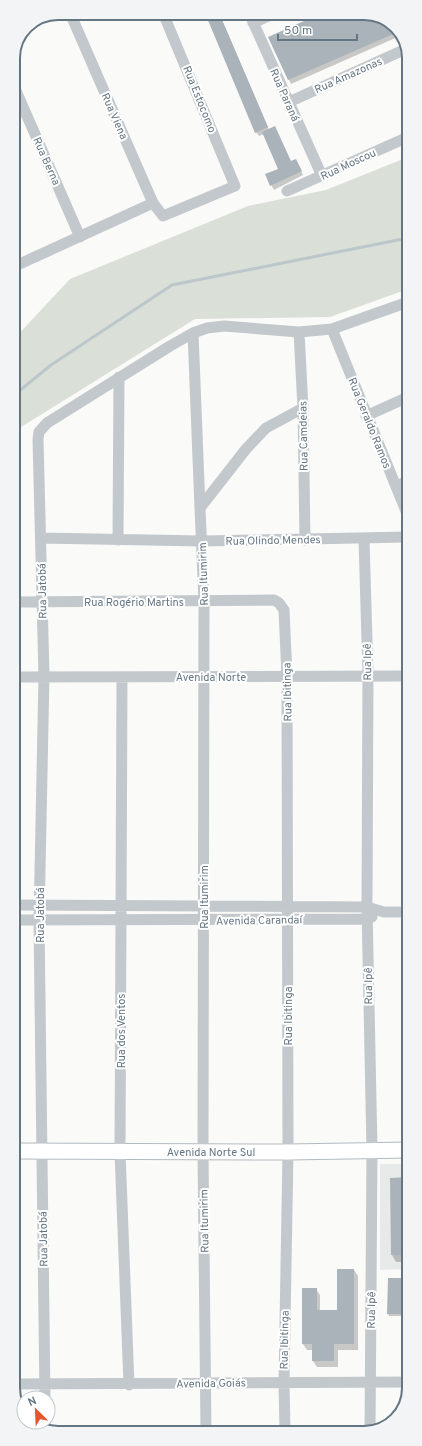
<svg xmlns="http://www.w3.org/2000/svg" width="422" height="1446" viewBox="0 0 422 1446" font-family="Overpass,sans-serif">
	<rect width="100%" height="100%" fill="#fafaf8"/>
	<path fill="#e8e9e9" d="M380,1164H409V1269L380,1270Z"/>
	<path fill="#dadfd7" d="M408,157V289L330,317L195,319L13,432V340L70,279L248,206L326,190Z"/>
	<path fill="#0003" d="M205,13H219L269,130L291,162L298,164L303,175L274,190L266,175L280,169L264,134L259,136L256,132Z
		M394,24L400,36L291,84L270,38Z
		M407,1178L409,1181V1262H396L392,1255L391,1179Z
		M354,1270L358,1276V1350H338V1367H317L313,1361V1350H307L303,1344L316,1289L320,1295V1311H338Z
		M409,1279V1316H389L388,1314Z"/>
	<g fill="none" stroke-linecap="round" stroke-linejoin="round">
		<path stroke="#bbc7cb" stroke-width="3" d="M13,396L51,365L172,285L408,238"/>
	</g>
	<path fill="#aab3b9" d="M205,13H218L220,15L268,127L255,133Z
		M322,13H369L394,24L398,32L288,80L268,37Z
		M275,126L291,161L296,159L302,171L270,186L265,174L278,169L262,132Z
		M407,1177L409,1255H391L390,1178Z
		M337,1269H354V1344H334V1361H312V1344H302V1288H317V1310H337Z
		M388,1278H409V1314H387Z"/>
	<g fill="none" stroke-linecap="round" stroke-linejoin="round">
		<defs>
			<path id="secondary" d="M14,1151L288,1152L409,1150"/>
		</defs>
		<use href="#secondary" stroke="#b3babf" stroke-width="17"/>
		<path stroke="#c3c8cc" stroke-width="11" d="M70,13L153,203L163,216L235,186L163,13
			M249,13L322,176
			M253,23L275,13
			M13,84L80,237
			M289,102L408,48
			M287,191L408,137
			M13,267L153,203
			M332,329L408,516
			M299,332L303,408L305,540
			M193,333L200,508
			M366,416L408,397
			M396,486L408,481
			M41,538L202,541L408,537
			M364,539L368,675L367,907L372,1150L370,1432
			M118,540L119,377
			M13,602L274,600L279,603L284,610L287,677L288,1152L284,1382L285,1432
			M13,677L409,676
			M122,677L120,1152L129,1385
			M14,905L367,907L384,912H409
			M14,920L367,919L372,917
			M14,1384L409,1382
			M45,1398L39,920L44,676L38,439L39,432L47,423L170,346L193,333L207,328L224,326L299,332L332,329L408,302
			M45,1429V1422
			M206,1433L203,1151L204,602L200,508L246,449L266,428L303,408"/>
		<use href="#secondary" stroke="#fff" stroke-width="15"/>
	</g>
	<g text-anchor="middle" stroke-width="4" stroke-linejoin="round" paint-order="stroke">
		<g font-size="11" fill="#657683" stroke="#fff">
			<text transform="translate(348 75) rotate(-24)" y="4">Rua Amazonas</text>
			<text transform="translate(285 95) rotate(66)" y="4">Rua Paraná</text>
			<text transform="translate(200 99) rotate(68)" y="4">Rua Estocomo</text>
			<text transform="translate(115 116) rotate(66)" y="4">Rua Viena</text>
			<text transform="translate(47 161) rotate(66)" y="4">Rua Berna</text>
			<text transform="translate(348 164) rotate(-25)" y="4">Rua Moscou</text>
			<text transform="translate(370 423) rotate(68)" y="4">Rua Geraldo Ramos</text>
			<text transform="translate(303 436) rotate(-91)" y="4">Rua Camdeias</text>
			<text transform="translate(273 540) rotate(-1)" y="4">Rua Olindo Mendes</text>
			<text transform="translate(203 574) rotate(-92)" y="4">Rua Itumirim</text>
			<text transform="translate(42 591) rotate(-91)" y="4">Rua Jatobá</text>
			<text x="134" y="606">Rua Rogério Martins</text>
			<text transform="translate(367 662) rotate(-91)" y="4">Rua Ipê</text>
			<text x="211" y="681">Avenida Norte</text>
			<text transform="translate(287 692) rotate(-91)" y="4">Rua Ibitinga</text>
			<text transform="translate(204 897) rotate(-90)" y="4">Rua Itumirim</text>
			<text transform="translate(40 915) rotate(-90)" y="4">Rua Jatobá</text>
			<text transform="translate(259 920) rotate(-1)" y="4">Avenida Carandaí</text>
			<text transform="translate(368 986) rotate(-91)" y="4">Rua Ipê</text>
			<text transform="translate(288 1016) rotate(-90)" y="4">Rua Ibitinga</text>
			<text transform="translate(121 1031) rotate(-90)" y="4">Rua dos Ventos</text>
			<text x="211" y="1156">Avenida Norte Sul</text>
			<text transform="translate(204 1221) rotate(-91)" y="4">Rua Itumirim</text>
			<text transform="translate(43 1239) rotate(-91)" y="4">Rua Jatobá</text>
			<text transform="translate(371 1310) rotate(-89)" y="4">Rua Ipê</text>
			<text transform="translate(284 1340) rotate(-89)" y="4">Rua Ibitinga</text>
			<text transform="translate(211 1383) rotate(-1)" y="4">Avenida Goiás</text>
		</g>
	</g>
	<path d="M0 0H422V1446H0ZM58 20H364A38 38 0 0 1 402 58V1388A38 38 0 0 1 364 1426H58A38 38 0 0 1 20 1388V58A38 38 0 0 1 58 20Z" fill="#f3f4f5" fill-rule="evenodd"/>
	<path fill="none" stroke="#657683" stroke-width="2" d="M58 20H364A38 38 0 0 1 402 58V1388A38 38 0 0 1 364 1426H58A38 38 0 0 1 20 1388V58A38 38 0 0 1 58 20Z"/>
	<g transform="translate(36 1410) rotate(336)"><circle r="19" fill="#ffffff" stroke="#c1c8cd"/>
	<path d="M0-3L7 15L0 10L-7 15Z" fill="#e4572e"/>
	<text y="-6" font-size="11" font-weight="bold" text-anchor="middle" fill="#657683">N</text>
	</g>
	<path d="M278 34v6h79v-6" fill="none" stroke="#657683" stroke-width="2"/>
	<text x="284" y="34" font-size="12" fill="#657683" stroke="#ffffff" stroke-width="3" paint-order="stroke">50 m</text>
</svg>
